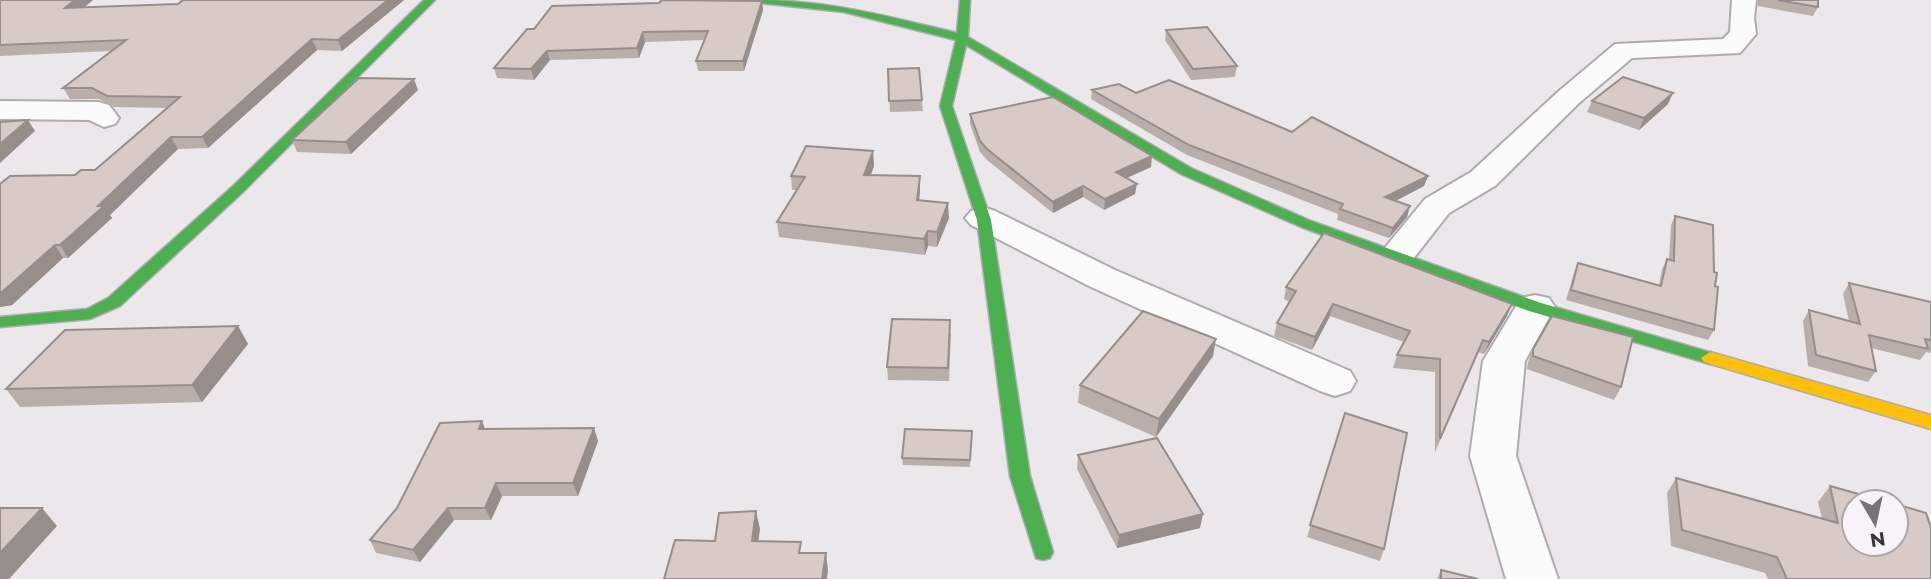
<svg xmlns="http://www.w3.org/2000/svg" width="1931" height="579" viewBox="0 0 1931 579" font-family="Montserrat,sans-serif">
	<rect width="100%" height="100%" fill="#ebe7eb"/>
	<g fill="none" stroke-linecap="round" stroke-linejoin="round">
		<defs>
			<path id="street" d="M1732,0H1756L1754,18L1756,34L1740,53L1632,58L1579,103L1495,186L1449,213L1410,263L1397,266L1384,263L1379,255L1425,199L1471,172L1559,91L1615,44L1723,39L1730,32Z
				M0,101L98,102L109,105L119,118L115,124L104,127L89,120L0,119Z
				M983,207L995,211L1115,270L1350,371L1356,381L1350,391L1335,396L1320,391L1089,286L971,225L965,218L971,211Z
				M1535,295L1549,298L1555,307L1525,361L1516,456L1558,579H1506L1470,456L1483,361L1521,298Z"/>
			<path id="fast" d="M424,0H435L243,192L120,306L90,319L0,327V317L87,309L108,298L233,186Z
				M754,0C828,0 886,16 957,33L960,0H970L968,37L1191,168L1311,221L1541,303L1716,354L1719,358L1710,364L1529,311L1301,227L1181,174L966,45L952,106L991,220L1030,476L1053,552L1050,558L1043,560L1036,558L1010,476L977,220L940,106L956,40L844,12L759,3Z"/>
			<path id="slow" d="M1710,352L1931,415V429L1704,362L1701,358Z"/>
		</defs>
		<use href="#street" stroke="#aeacae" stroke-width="4"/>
		<use href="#fast" stroke="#aeacae" stroke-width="3"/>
		<use href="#slow" stroke="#aeacae" stroke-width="3"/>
		<use href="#street" fill="#fcfbfc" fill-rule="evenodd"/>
		<use href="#fast" fill="#4caf50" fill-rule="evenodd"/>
		<use href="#slow" fill="#ffc107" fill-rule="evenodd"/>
	</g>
	<path fill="#baaeab" d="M0,0H93L85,7L178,4L183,0H404L342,51L317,50L208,148L178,149L110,215L112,218L68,258H63L12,305L0,307V184L75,175L95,170L167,108L114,107L99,99H70L63,88L111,51L0,56Z
		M1757,0H1818V7L1813,16L1758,6Z
		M762,1L763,10L744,71H698L696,61L704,40L645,42L639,58L550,60L534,80L497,78L494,68L534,29L659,3Z
		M1166,30L1237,66L1235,77L1191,80L1165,40Z
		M888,69L922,100L923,111L890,112Z
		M418,90L351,154L297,152L292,140Z
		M1092,90L1136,93L1292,132L1428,176L1424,186L1395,201L1410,206L1407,217L1389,238L1337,220L1338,214L1187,155L1091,99Z
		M1592,101L1668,104L1639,130L1587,112Z
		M970,114L1151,167L1127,178L1135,194L1104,210L1083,197L1053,213L987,160L980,152L970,124Z
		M873,151L874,166L871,175L920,190L919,200L949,218L937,247L928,246L925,255L779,237L777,222L796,190H792L791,176Z
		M1675,216L1715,286L1714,330L1708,340L1566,300L1574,273L1578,263L1659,285L1662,269L1667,259H1669L1671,225Z
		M1849,283L1931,302V353L1926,352L1920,360L1871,348L1876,371L1868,382L1808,366L1803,321L1809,310L1849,321L1843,294Z
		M1286,287L1507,316L1484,354L1478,352L1435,452V372L1393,368L1397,355L1404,342L1330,316L1312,350L1274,336L1277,323L1290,302L1284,299Z
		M238,326L248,344L202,402L20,407L6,389Z
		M951,333L949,381L888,380L887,367Z
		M1533,349L1621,387L1614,400L1527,369L1528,362Z
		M1213,356L1156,437L1078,403L1080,385Z
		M1345,413L1384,549L1380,561L1307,537Z
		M482,421L485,429L598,441L578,496H502L491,520H454L420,562L376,553L370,540Z
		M972,431L970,467L903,465L902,458Z
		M1078,455L1200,528L1117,548L1077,469Z
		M1676,478L1822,518L1818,502L1830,486L1931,579H1768L1765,573L1671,546L1667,493Z
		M1441,570L1478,579H1437Z"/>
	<path fill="#978d8b" d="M75,0H93L71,18L65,8Z
		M388,0H404L342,51L338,40Z
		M762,1L763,10L744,71L743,61Z
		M643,32L645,42L639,58L637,48Z
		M312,39L317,50L208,148L202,137Z
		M547,51L550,60L534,80L531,69Z
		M414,79L418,90L351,154L346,142Z
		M1673,93L1668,104L1639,130L1644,118Z
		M28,120L35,131L0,163V144Z
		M171,137L178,149L110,215L112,218L68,258L60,245L98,206Z
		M873,151L874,166L865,189L864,175Z
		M1152,156L1151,167L1115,183L1116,172Z
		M920,176V190L918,214L917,200Z
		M1428,176L1424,186L1382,208L1385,197Z
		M1137,184L1135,194L1104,210L1105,199Z
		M1083,186V197L1053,213V202Z
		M948,203L949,218L937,247V232Z
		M1410,206L1407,217L1389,238L1393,228Z
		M928,231V246L925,255L924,239Z
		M55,245L63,258L12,305L0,307V293Z
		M1333,304L1330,316L1312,350L1315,337Z
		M1512,304L1507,316L1484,354L1489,342Z
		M238,326L248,344L202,402L192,385Z
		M1216,339L1213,356L1156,437L1159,419Z
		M482,421L487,434L479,429Z
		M594,428L598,441L578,496L573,483Z
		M496,483L502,496L491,520L485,508Z
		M42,508L57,526L9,579H0V553Z
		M448,508L454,520L420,562L413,550Z
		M756,511L760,529L756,559L752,541Z
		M1203,514L1200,528L1117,548L1119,535Z
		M826,553L828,570L827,579H822Z"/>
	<path fill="#d8cac7" stroke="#978d8b" stroke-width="2" d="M0,0H75L65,8L178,4L183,0H388L338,40L312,39L202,137H171L98,206H104L60,245H55L2,292L0,293V184L10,176L75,175L81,170H95L180,97L107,96L92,88H63L126,40L0,45Z
		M662,0L762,1L743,61H696L708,31L643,32L637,48L547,51L531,69L494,68L527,29H534L552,6L659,3Z
		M1778,0H1818V7Z
		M1207,27L1237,66L1193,69L1166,30Z
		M919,68L922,100L889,101L888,69Z
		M1623,77L1673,93L1644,118L1592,101Z
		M359,78L414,79L346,142L292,140Z
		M1169,80L1292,132L1312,117L1428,176L1385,197L1410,206L1393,228L1340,209L1343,204L1189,145L1092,90L1119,84L1136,93Z
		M1053,97L1152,156L1116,172L1137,184L1105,199L1083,186L1053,202L987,149L980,141L970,114Z
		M28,120L0,144V122Z
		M806,146L873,151L864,175L920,176L917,200L948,203L937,232L928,231L924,239L777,222L805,177L791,176Z
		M1675,216L1713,225L1714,272L1717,273L1715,286L1718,287L1714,330L1571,290L1578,263L1661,286L1667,259L1674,261Z
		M1324,233L1512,304L1489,342L1483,340L1440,439V359L1397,355L1410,331L1333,304L1315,337L1277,323L1296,291L1286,287Z
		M1849,283L1931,302V340L1925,339L1928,349L1869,335L1876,371L1816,355L1809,310L1860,324Z
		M1143,311L1216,339L1159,419L1080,385Z
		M1552,316L1633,337L1621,387L1533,356V349Z
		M892,319L950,320L948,368L887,367Z
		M238,326L192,385L6,389L65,330Z
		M1345,413L1407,433L1384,549L1310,525Z
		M482,421L479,429L594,428L573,483H496L485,508H448L413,550L370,540L397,508L440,423Z
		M905,429L972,431L970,460L902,458Z
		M1157,438L1203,514L1119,535L1078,455Z
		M1676,478L1838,523L1830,486L1887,502H1854V544H1896V504L1926,513L1931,528V579H1787L1777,557L1682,530Z
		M0,508H42L0,553Z
		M756,511L752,541L801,542L799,553H826L822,579H664L675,540L715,541L719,513Z
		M1441,570L1478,579H1441Z"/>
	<g transform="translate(1875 523) rotate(171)"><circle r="33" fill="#f9f3f9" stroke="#aba7ab" stroke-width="2"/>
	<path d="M0-5L12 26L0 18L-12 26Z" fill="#767376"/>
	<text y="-10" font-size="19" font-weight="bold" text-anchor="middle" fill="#373537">N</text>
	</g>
</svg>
